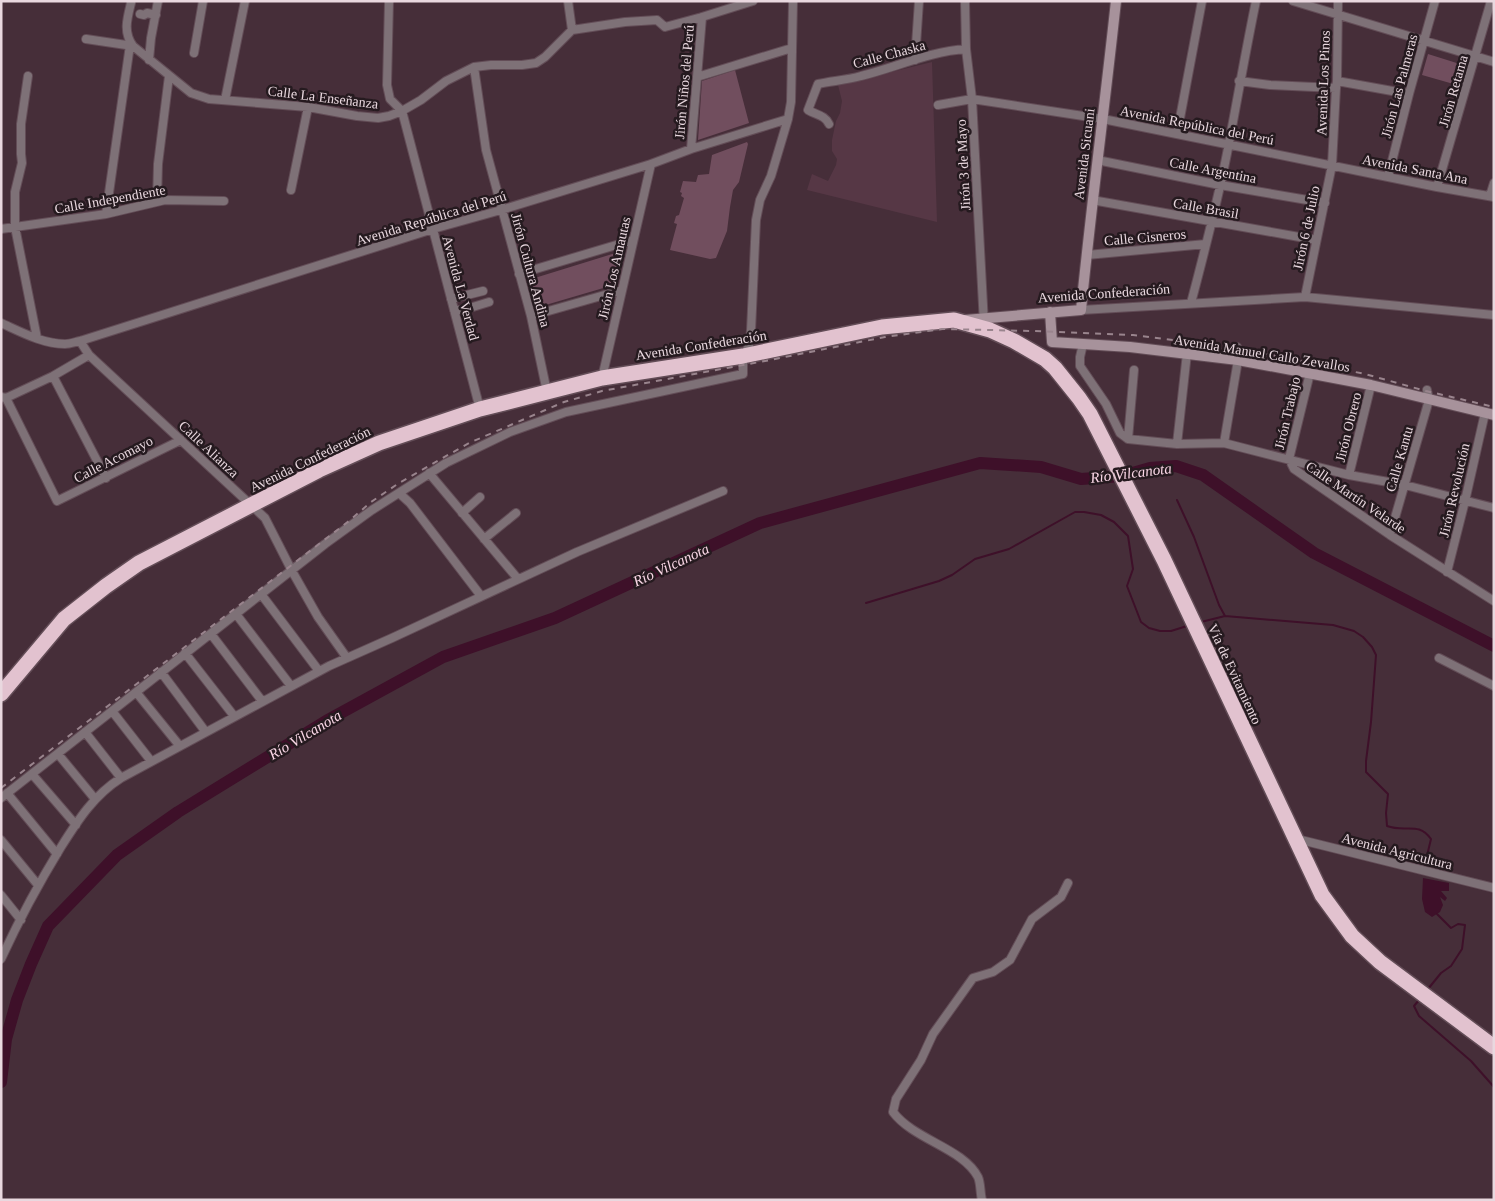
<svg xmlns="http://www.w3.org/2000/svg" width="1495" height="1201" viewBox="0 0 1495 1201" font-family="Georgia,serif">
	<rect width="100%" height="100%" fill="#462e39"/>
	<path fill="#563745" d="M932,62L937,222L807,190L812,174L828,181L836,165L837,159L832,151V140L836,121L840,113L842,101L838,85Z"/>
	<path fill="#714e5e" d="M1428,54L1463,65L1457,85L1422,75Z
		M735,70L749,123L698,140L702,81Z
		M747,142L748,144L739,182L733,190L730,207L727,231L716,258L710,259L670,250L677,224L674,223L676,216L679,215L684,198L681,196L682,193L680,192L683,181L696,182L698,175L709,174L712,155Z
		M622,251L625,252L617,284L532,309L525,281Z"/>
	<path fill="#3e1029" d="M1423,878L1449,883V891H1441L1447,898L1445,901L1440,897L1443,905L1440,912L1432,917L1425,912L1422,899Z"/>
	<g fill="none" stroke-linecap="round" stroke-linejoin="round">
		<path stroke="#3e1029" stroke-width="2" d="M1177,500L1194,537L1219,605L1225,616
			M866,603L939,581L952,575L975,559L1009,549L1075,512H1084L1101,515L1114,522L1128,536L1133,569L1127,586L1141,622L1149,628L1160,631H1171L1187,626
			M1201,622L1225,616L1333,625L1354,631L1363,637L1372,647L1376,655L1371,722L1366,761V772L1388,794L1386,813L1387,826C1406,833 1418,821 1431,839L1424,868
			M1428,989L1441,973L1451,966L1462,949L1465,925L1458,924L1451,928L1437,914
			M1419,1000L1414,1006L1419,1016L1471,1061L1494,1087"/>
		<path stroke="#3e1029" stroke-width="12" d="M1,1082L6,1039L17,1000L31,964L48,926L117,855L178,812L326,721L443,657L555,618L760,523L980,463L1041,467L1081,479L1122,476L1150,468L1176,466L1203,475L1314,553L1494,646"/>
		<defs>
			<path id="street" d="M389,1L387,85L390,99L402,111L480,409
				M568,1L572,30
				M965,1L966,49L972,99L984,324
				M1293,1L1494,62
				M131,3C127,19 123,32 133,46
				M140,14L144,15L147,13L156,15
				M86,39L133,46L191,93L209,99L308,107L357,116L378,118L389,116L402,111L421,100L446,81L474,67L491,65H522L536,63L545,57L572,30L625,22L657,20L665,27L702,17L753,1
				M194,53L203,1
				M149,60L151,38L158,1
				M915,60L919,1
				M474,67L486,150L531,316L547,392
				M28,76L21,124V154L22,163L15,192V227L37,338
				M697,77L792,48
				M1239,81L1270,85L1336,88
				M1337,81L1409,94
				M225,100L245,1
				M938,105L972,99L1103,119L1437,187L1494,197
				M829,124C825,115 816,115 808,110L818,84C832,81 847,80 861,76C894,68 931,51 966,49
				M1177,134L1202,1
				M691,149L702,17
				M1097,160L1220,185L1325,203
				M1388,177L1409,94L1435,1
				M1437,187L1491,1
				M291,190L308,107
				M1490,196L1494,183
				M1092,200L1316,240
				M157,201L158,164L169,76
				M106,214L130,45
				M1,229L106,214L165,200L224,201
				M1087,255L1206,244
				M519,274L633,240
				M1305,297L1332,165L1336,88L1337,81L1338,1
				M451,299L483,291
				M1191,303C1205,250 1219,197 1229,143C1238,96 1246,49 1256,1
				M454,310H463L489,302
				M1081,310L1305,297L1494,315
				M531,316L622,290
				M1,323C21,332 43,344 65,344C70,344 75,342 80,341L433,229L501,210L651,164L691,149L788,119
				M80,341L89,355L265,518L292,571L318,617L347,658
				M1083,344L1080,357V366L1106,404L1120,433L1128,439L1177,444L1224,443L1349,475L1405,485L1494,508
				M53,376L106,478
				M602,378L651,164
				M1,397L6,398L53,376L89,355
				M6,398L57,501L181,440
				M1128,439L1134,370
				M1224,443L1238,360L1237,347
				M1177,444L1187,353
				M1289,459L1294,469L1390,535L1494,601
				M1289,459L1310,373
				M429,473L518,579
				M1349,475L1371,385
				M399,493L410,503L481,596
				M462,513L480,497
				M1390,535L1429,400L1427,390
				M484,539L516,513
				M1447,572L1465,501L1485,413
				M261,594L319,671
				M236,614L291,686
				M211,634L262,701
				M185,653L234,716
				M1439,658L1494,686
				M161,672L205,731
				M136,692L179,745
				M112,711L151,761
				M85,732L121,778
				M58,754L95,799
				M32,774L76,825
				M7,793L57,854
				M1,798L325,544L372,510L446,463L510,432L566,412L743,374V356L749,346L751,331L756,220L760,200L771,176L788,119L791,102L793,1
				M1297,839L1494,888
				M1,840L38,885
				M1,895L21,920
				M1,959C19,920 39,883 61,847C78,820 94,795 121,778L329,666L392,638L577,552L723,491
				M982,1200C980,1193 981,1184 978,1177C963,1148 914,1140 893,1112L896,1099L921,1060L933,1034L973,978L993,972L1010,960L1032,919L1061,897L1068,883"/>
			<path id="secondary" d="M1050,312L1052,342L1130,347L1238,360L1371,385L1494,415
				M965,320L1081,310C1091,207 1105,104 1116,1"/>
			<path id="highway" d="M1,694L64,619L106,586L139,563L319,470L379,443L480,409L547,392L602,378L743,356L882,327L954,320L990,330L1014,341L1045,359L1055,368L1079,398L1090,414L1164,560L1322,895L1352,936L1380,962L1494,1047"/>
		</defs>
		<use href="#street" stroke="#634d57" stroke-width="10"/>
		<use href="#secondary" stroke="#634d57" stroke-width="12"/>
		<use href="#highway" stroke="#634d57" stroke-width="18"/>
		<use href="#street" stroke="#7e7177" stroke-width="8"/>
		<use href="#secondary" stroke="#a7929b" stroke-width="10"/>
		<use href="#highway" stroke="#e2c2cf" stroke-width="15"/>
		<path stroke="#99848d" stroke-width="2" stroke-dasharray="6 6" stroke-linecap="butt" d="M1,788L349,521L371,502L399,483L469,443L564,402L602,391L765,361L885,337L942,329L1033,331L1133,335L1237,348L1365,374L1426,391L1494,407"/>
	</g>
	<g text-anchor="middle" stroke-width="5" stroke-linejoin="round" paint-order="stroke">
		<g font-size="14" fill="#e9d8df" stroke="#251a1f">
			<text transform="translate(889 54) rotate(-15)" y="5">Calle Chaska</text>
			<text transform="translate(684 82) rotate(-85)" y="5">Jirón Niños del Perú</text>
			<text transform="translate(1323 83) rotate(-88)" y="5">Avenida Los Pinos</text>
			<text transform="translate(1399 86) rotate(-75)" y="5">Jirón Las Palmeras</text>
			<text transform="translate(1453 91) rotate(-74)" y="5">Jirón Retama</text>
			<text transform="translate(323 97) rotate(7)" y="5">Calle La Enseñanza</text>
			<text transform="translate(1197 125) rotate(11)" y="5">Avenida República del Perú</text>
			<text transform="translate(1084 154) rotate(-83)" y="5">Avenida Sicuani</text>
			<text transform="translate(963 165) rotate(-93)" y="5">Jirón 3 de Mayo</text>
			<text transform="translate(1415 169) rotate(11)" y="5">Avenida Santa Ana</text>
			<text transform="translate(1213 170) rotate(11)" y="5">Calle Argentina</text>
			<text transform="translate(110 199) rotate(-10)" y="5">Calle Independiente</text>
			<text transform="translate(1206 208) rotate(10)" y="5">Calle Brasil</text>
			<text transform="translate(431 218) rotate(-17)" y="5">Avenida República del Perú</text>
			<text transform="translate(1306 228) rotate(-78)" y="5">Jirón 6 de Julio</text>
			<text transform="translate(1145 237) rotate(-5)" y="5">Calle Cisneros</text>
			<text transform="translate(614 268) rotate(-77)" y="5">Jirón Los Amautas</text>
			<text transform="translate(531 270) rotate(75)" y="5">Jirón Cultura Andina</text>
			<text transform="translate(461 288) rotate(75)" y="5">Avenida La Verdad</text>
			<text transform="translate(1104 293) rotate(-4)" y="5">Avenida Confederación</text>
			<text transform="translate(701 345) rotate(-9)" y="5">Avenida Confederación</text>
			<text transform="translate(1262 353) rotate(9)" y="5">Avenida Manuel Callo Zevallos</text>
			<text transform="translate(1287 413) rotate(-77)" y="5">Jirón Trabajo</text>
			<text transform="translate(1348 427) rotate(-76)" y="5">Jirón Obrero</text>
			<text transform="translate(209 449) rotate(43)" y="5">Calle Alianza</text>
			<text transform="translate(113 459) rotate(-27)" y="5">Calle Acomayo</text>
			<text transform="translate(310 459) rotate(-26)" y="5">Avenida Confederación</text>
			<text transform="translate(1399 459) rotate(-74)" y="5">Calle Kantu</text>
			<text transform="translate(1454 490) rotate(-77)" y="5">Jirón Revolución</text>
			<text transform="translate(1356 497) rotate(34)" y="5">Calle Martín Velarde</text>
			<text transform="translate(1235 674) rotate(65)" y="5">Vía de Evitamiento</text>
			<text transform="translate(1397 851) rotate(14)" y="5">Avenida Agricultura</text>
		</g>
		<g font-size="15" font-style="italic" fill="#fad7e6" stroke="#251a1f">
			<text transform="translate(1131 473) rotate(-7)" y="5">Río Vilcanota</text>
			<text transform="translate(671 565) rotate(-25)" y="5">Río Vilcanota</text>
			<text transform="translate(305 735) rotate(-31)" y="5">Río Vilcanota</text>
		</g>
	</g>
	<rect width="1495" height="1201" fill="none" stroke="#e9d8df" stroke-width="5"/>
</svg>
